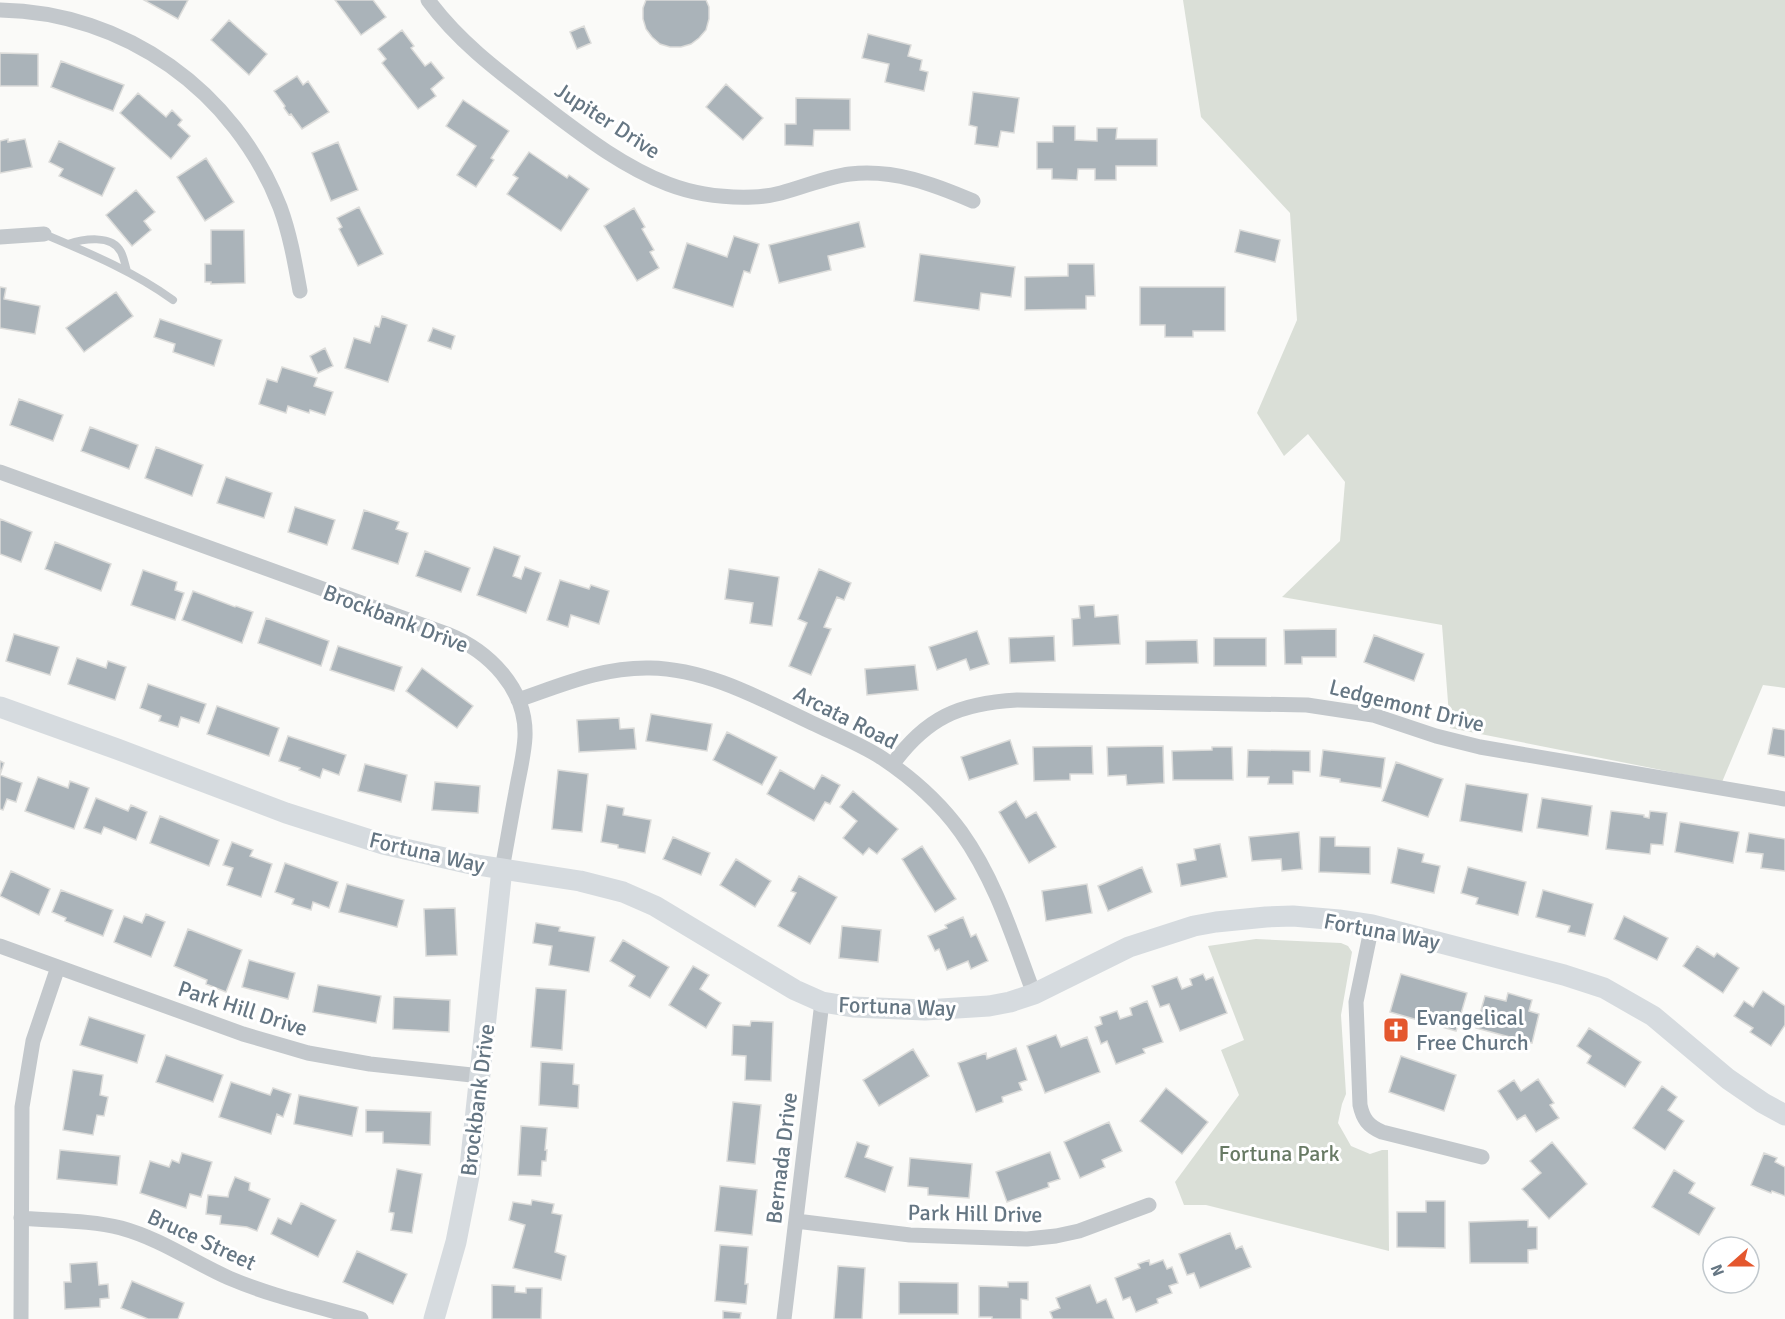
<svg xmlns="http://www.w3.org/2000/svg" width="1785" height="1319" viewBox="0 0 1785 1319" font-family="Signika,sans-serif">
	<rect width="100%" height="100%" fill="#fafaf8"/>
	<path fill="#dadfd7" d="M1183,0H1785V688L1763,685L1722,782L1450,728L1442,625L1282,597L1340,541L1345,482L1308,434L1284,456L1257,413L1297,320L1290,213L1201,117Z
		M1256,939L1341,943L1348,946L1352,952L1341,1015L1346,1094L1342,1104L1338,1123L1351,1146L1370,1154L1382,1150H1388L1389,1251L1206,1205H1184L1175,1182L1239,1095L1221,1050L1244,1040L1208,946Z"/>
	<path fill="#aab3b9" stroke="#dcdcda" stroke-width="1.5" d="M144,0H188L178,19Z
		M335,0H373L386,17L361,35Z
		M646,0H706L709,7V19L706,30L699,38L691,44L681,47H670L660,44L652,37L646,29L643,19V8Z
		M229,20L267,54L249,75L211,40Z
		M584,26L591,43L577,49L570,32Z
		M402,30L414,46L411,48L425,66L431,62L444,78L431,89L436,96L418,109L382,63L386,59L378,49Z
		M868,34L911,45L908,56L922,60L920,70L928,72L924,91L885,82L889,64L862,58Z
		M0,53L38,54V86H0Z
		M61,61L124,85L113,111L51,87Z
		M297,76L303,85L308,81L329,112L302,129L291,114L289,115L284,108L285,106L274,91Z
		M726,84L763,118L743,140L706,107Z
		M973,92L1019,98L1014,133L1001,131L998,147L975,144L977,127L969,125Z
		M138,93L166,117L172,110L182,120L178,125L190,136L171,159L120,113Z
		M796,98L850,99V130H814L813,146L785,145V124H796Z
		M463,100L509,131L491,158L494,160L476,187L457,175L476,146L446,126Z
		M1053,126H1075V140L1097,141V128H1117L1116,139H1157V166H1116V180H1095V169H1078L1077,180L1052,179V169H1037V142H1053Z
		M8,139V142L25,139L32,167L0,173V141Z
		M59,141L115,168L102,196L59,176L63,169L49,162Z
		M338,142L358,190L331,201L312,153Z
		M529,152L567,178L569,175L589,189L561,231L507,194L518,178L513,175Z
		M206,158L234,202L205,221L177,177Z
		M136,190L155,212L144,221L151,230L132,246L106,215Z
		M359,207L383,254L358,266L339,229L342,227L337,218Z
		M634,208L645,227L642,229L654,250L650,252L659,268L637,281L604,226Z
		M859,222L865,247L828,256L831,270L779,283L769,245Z
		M211,230H244L245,283L211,284V282H205V264H211Z
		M1240,230L1280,240L1275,262L1235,252Z
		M734,236L759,244L750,273L744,271L733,307L673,288L687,243L727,257Z
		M920,254L1015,267L1011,297L981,293L979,310L914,301Z
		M1068,264H1094L1095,296H1086V309L1025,310V277L1068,276Z
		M0,287L6,288L4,299L40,306L35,334L0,328Z
		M1140,287H1225V331H1193V337H1165V325H1140Z
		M116,292L133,316L84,352L66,328Z
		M382,316L407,325L388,382L345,368L354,338L370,343L375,326L379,327Z
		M160,319L222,340L214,366L173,352L175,344L154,337Z
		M433,328L455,336L451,349L428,341Z
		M325,348L333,366L318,373L310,356Z
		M282,367L317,378L314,386L333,392L325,415L310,410L309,413L288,406L286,413L259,404L267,379L277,382Z
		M19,399L63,415L53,441L10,425Z
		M90,427L138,445L129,469L81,451Z
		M156,447L203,465L192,496L145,478Z
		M226,477L272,493L264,518L217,503Z
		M295,507L335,520L327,545L288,532Z
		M364,510L399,522L396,529L408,533L398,564L352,549Z
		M0,519L32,532L21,562L0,554Z
		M55,542L111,564L101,591L45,569Z
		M494,547L520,556L513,576L521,579L525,567L541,573L526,613L477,595Z
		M425,551L470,568L461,592L416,576Z
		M729,569L779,577L772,626L750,623L753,603L725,599Z
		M819,569L851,583L844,600L837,597L824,627L831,629L811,675L789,666L807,623L798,619Z
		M143,570L177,582L175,590L184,593L175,620L131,605Z
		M560,580L589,589L591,585L609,591L599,624L571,615L568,627L547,620Z
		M193,591L235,607L236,606L253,612L242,643L182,620Z
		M1094,605L1095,617L1118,615L1120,644L1073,646L1072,619L1080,618L1079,606Z
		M266,618L329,641L321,666L258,643Z
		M1336,629V657H1302V664H1285L1284,630Z
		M977,631L989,664L970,670L966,659L937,670L929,647Z
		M14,634L59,647L50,675L6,661Z
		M1374,635L1424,654L1414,681L1364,662Z
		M1054,636L1055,661L1010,663L1009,638Z
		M1214,638H1266V666H1214Z
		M1197,640L1198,663L1146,664V641Z
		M338,646L402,667L394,691L330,670Z
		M77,658L106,668L108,661L126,667L115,700L68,684Z
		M915,665L918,690L867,695L865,669Z
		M422,668L473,706L457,728L406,691Z
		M148,684L206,704L199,723L181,717L178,727L159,721L161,716L140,708Z
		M217,706L279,728L269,756L207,734Z
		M651,714L712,724L707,751L646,741Z
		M619,718L620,729L634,728L636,749L579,752L577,720Z
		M1773,728L1785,730V757L1768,754Z
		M727,732L777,757L762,785L713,760Z
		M288,736L346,755L339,775L323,769L320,778L299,770L300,768L279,761Z
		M1010,740L1018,764L969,780L961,757Z
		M1092,746L1093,774H1070V780L1034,781L1033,747Z
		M1163,746L1164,783L1127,785L1126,775L1108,776L1107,747Z
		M1212,747H1232L1233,780H1173L1172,751L1212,750Z
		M1248,750L1310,751V772L1293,771V784H1268L1269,777H1247Z
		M1323,750L1385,758L1381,788L1340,782V779L1320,776Z
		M0,761L4,763L0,775L22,783L16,802L7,799L3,810L0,809Z
		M1396,762L1443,779L1428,817L1382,801Z
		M365,764L407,775L401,802L358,791Z
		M558,770L588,774L582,832L552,829Z
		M780,770L814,789L822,775L840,785L830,804L825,802L814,821L767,794Z
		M38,777L68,788L70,781L89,788L74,829L25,811Z
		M435,782L480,786L478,813L432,810Z
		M1466,784L1528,794L1522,832L1460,821Z
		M853,791L898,829L877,854L869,848L863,855L843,838L857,821L840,807Z
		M96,798L128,811L131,805L147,812L136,840L104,827L101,834L84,828Z
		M1542,798L1592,806L1588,836L1537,828Z
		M1016,801L1026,818L1036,812L1056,847L1029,863L999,812Z
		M607,805L624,808L623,815L651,820L645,853L618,848V845L601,842Z
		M1611,811L1644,815V817L1649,818L1650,811L1667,813L1663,845L1651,844L1650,854L1606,849Z
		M160,816L219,840L209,866L150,843Z
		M1680,822L1739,832L1733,863L1675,852Z
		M1299,832L1302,869L1282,871L1281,859L1252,861L1249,837Z
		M1749,833L1785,839V871L1761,868L1763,854L1746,852Z
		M673,837L710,853L701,875L663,859Z
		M1320,837H1335V846L1370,847V874L1319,872Z
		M232,842L253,850L250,856L272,864L261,897L227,885L233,868L223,865Z
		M1220,844L1227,877L1181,886L1177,864L1196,860L1194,849Z
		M922,846L956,899L935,912L902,859Z
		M1398,848L1424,854L1422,862L1440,866L1434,893L1391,883Z
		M736,859L771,881L755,907L720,885Z
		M285,863L338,882L329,908L313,902L311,910L292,904L294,899L275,892Z
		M1142,867L1152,892L1108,911L1098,886Z
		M1468,867L1526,882L1518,915L1476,904L1478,898L1461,893Z
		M11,871L50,889L39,915L0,896Z
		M799,876L837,897L810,944L778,926L796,893L791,891Z
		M347,884L404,900L397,927L339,912Z
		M1087,884L1092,913L1046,921L1042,891Z
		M61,890L113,910L103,936L65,921L66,918L52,912Z
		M1543,890L1593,904L1585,936L1568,932L1570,926L1536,917Z
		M455,908L457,955L426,956L424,909Z
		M146,914L165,922L151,957L114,942L124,916L142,923Z
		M1624,916L1668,938L1657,960L1614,939Z
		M963,917L971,937L976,934L988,961L971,969L968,961L947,970L939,949L935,951L928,936L947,928L945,925Z
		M536,923L560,927L559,931L595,937L589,972L549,965L552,946L533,943Z
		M842,926L881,930L878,962L839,958Z
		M188,929L242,950L226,992L206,984L207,980L174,966Z
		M623,940L669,967L650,998L629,986L635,976L610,961Z
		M1697,946L1714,957L1717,953L1739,968L1723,993L1683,966Z
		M249,960L295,973L288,999L242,987Z
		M693,966L709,975L700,989L721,1003L706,1028L669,1005Z
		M1203,974L1206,980L1213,977L1227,1013L1180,1031L1169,1004L1160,1007L1152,986L1177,977L1182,989L1192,985L1190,979Z
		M1401,974L1467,993L1456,1031L1390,1012Z
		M318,985L381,996L376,1023L313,1012Z
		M536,988L566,990L562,1050L531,1047Z
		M1763,991L1785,1006V1025L1771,1046L1750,1032L1753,1028L1734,1016L1744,1001L1753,1007Z
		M1508,993L1532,1000L1529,1011L1539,1014L1532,1043L1476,1028L1485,996L1506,1001Z
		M394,997L450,1000L449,1032L393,1029Z
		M1147,1001L1163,1042L1143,1049L1145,1053L1116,1064L1107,1041L1101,1044L1095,1027L1102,1024L1100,1017L1117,1011L1120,1019L1132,1015L1130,1008Z
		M89,1017L145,1035L137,1063L80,1045Z
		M751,1021L773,1022L771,1081L745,1080L746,1056L732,1055L733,1025L750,1026Z
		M1589,1028L1641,1062L1625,1087L1587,1063L1591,1056L1577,1046Z
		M1056,1035L1061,1047L1087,1037L1100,1072L1045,1093L1027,1046Z
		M1016,1048L1027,1080L1019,1083L1022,1090L1002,1097L1003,1102L976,1112L958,1063L986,1053L987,1059Z
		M913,1049L929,1076L879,1106L863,1080Z
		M166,1055L223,1075L213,1102L156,1082Z
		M1401,1056L1456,1075L1444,1111L1389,1092Z
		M541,1062L574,1064L573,1084L579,1085L578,1108L539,1105Z
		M73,1070L103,1075L100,1095L108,1097L104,1116L97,1115L93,1135L63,1130Z
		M1538,1079L1554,1103L1550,1105L1559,1118L1536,1132L1525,1115L1517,1120L1498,1091L1514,1080L1521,1091Z
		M231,1082L270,1095L273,1088L291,1094L283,1117L277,1114L271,1134L219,1117Z
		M1662,1086L1677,1097L1668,1110L1684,1121L1665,1150L1633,1128Z
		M1166,1088L1208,1122L1182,1154L1140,1121Z
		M299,1095L358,1107L352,1136L294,1124Z
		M733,1102L761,1105L755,1164L727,1161Z
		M366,1110L431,1112L430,1145L383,1143V1132H366Z
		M1109,1122L1122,1151L1102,1160L1105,1167L1080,1178L1064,1142Z
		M521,1126L547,1128L545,1150H547L546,1161H542L541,1176L518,1175Z
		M857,1142L869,1146L865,1157L893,1167L885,1192L845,1177Z
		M1552,1142L1587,1184L1549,1219L1522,1189L1541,1173L1530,1161Z
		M60,1150L120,1156L117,1185L57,1179Z
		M1050,1152L1060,1179L1048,1183L1049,1187L1007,1202L996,1172Z
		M182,1153L212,1162L201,1197L190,1194L186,1208L140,1193L150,1161L169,1167L172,1160L179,1163Z
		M1764,1153L1777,1158L1775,1162L1785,1167V1196L1772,1191L1771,1193L1751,1185Z
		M910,1158L972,1164L969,1198L928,1195V1188L908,1186Z
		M397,1169L422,1174L412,1233L391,1230L394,1213L389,1212Z
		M1674,1170L1695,1183L1689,1193L1715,1208L1699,1235L1652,1207Z
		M235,1177L250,1183L249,1190L270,1199L257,1231L247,1227L220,1224L221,1216L206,1214L208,1195L228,1197L229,1192Z
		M720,1186L757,1190L752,1235L715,1231Z
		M532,1200L554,1204L552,1213L562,1215L555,1252L566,1256L561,1280L513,1268L525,1225L509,1220L513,1202L531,1205Z
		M1426,1201H1445V1248L1397,1247V1212H1426Z
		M301,1203L336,1220L318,1257L271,1234L278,1218L291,1224Z
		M1528,1220V1227H1537V1249L1528,1250V1263H1470L1469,1222Z
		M1230,1233L1236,1249L1242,1246L1251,1267L1200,1288L1194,1273L1187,1275L1179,1254Z
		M720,1245L748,1247L745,1284H748L746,1304L715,1301Z
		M357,1251L407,1274L393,1304L343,1282Z
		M1149,1260L1150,1265L1163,1260L1167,1269L1172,1267L1178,1283L1169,1286L1172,1293L1157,1299L1158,1303L1136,1312L1130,1297L1123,1300L1115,1278L1140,1268L1138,1264Z
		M97,1262L99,1285L108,1284L109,1298L100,1299V1307L65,1309L64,1282H71L70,1264Z
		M838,1266L865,1268L862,1319H834Z
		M132,1281L184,1303L178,1319H148L121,1308Z
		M899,1282L958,1283V1314H899Z
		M1008,1282H1028V1300L1021,1299V1319H992V1317H979V1286L1008,1287Z
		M492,1285L515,1286V1292L526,1293V1288H542L541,1319H492Z
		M1090,1285L1097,1303L1106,1299L1114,1319H1053L1050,1312L1060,1308L1056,1298Z
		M723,1311L741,1313L740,1319H723Z"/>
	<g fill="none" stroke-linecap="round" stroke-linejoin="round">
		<path stroke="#c3c8cc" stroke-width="8" d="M44,234C89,253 133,271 173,300
			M68,244C83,239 112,234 121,252C124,258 125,265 127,271"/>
		<path stroke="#c3c8cc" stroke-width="15" d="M428,0C461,45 505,76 549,110C586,138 624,167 668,184C694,194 725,198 753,197C788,196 817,178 850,174C894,169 933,184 973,201
			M0,10C125,12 235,91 280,207C290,234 295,263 300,291
			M0,237L44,234
			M0,472L447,634C489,651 527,689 525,737C524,756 519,774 516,792C511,818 507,843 502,869
			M518,700C562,685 602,667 650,668C708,669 761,699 812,723C835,734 860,744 882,758C912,778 940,803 961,832C996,881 1013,938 1034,994
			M892,765C926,718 959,703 1017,700L1307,705L1373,715L1436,736L1480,747L1785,799
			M1372,925L1356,1002L1360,1105C1363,1119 1368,1126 1382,1132L1482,1157
			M0,946L243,1034L308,1053L370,1064L481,1076
			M21,1218C54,1221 89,1220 121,1228C161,1239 193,1262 229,1278C271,1296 317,1306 361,1319
			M796,1221L910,1235L1027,1239L1056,1236L1079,1231L1149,1205
			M21,1319L22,1107L33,1041L58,967
			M784,1319L822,1002"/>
		<path stroke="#d6dbdf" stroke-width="21" d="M0,707L117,749L286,813L383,844L471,864L580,881L623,892L655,906L795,990L822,1002L853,1007L925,1010L989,1006L1010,1002L1034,994L1129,947L1194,926L1216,922L1266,917L1293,916L1339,920L1372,925L1564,975L1604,988L1653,1016L1728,1079L1763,1103L1785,1115
			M434,1319L456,1242L469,1176L502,869"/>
	</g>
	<defs>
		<symbol id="church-square" viewBox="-11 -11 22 22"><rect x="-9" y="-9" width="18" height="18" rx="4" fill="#e4572e" stroke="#fff"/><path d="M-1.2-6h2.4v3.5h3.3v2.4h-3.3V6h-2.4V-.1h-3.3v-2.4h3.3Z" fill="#fff"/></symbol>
	</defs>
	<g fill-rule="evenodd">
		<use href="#church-square" x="1381" y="1015" width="30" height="30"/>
	</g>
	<g text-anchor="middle" stroke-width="6" stroke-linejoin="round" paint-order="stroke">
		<g font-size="22" fill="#657683" stroke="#fff">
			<text transform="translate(608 120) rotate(33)" y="8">Jupiter Drive</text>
			<text transform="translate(396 618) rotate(21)" y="8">Brockbank Drive</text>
			<text transform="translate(1407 705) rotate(14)" y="8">Ledgemont Drive</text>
			<text transform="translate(846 717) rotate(27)" y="8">Arcata Road</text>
			<text transform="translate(427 852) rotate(13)" y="8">Fortuna Way</text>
			<text transform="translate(1382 931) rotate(11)" y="8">Fortuna Way</text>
			<text transform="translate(897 1006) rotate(2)" y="8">Fortuna Way</text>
			<text transform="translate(243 1008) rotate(18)" y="8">Park Hill Drive</text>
			<text transform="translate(477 1100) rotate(-83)" y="8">Brockbank Drive</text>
			<text transform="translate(781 1158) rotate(-83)" y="8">Bernada Drive</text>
			<text transform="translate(975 1213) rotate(1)" y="8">Park Hill Drive</text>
			<text transform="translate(202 1239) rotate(25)" y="8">Bruce Street</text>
		</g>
		<g font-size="22" fill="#657683" stroke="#fff" text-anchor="start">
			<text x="1416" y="1025">Evangelical<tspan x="1416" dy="25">Free Church</tspan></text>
		</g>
		<g font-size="22" fill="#687a64" stroke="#fff">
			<text x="1279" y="1161">Fortuna Park</text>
		</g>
	</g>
	<g transform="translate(1731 1265) rotate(249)"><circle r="28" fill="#ffffff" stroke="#c1c8cd" stroke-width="1.5"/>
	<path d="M0-4.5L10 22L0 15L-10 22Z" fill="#e4572e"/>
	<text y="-9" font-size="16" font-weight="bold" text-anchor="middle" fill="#657683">N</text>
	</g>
</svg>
